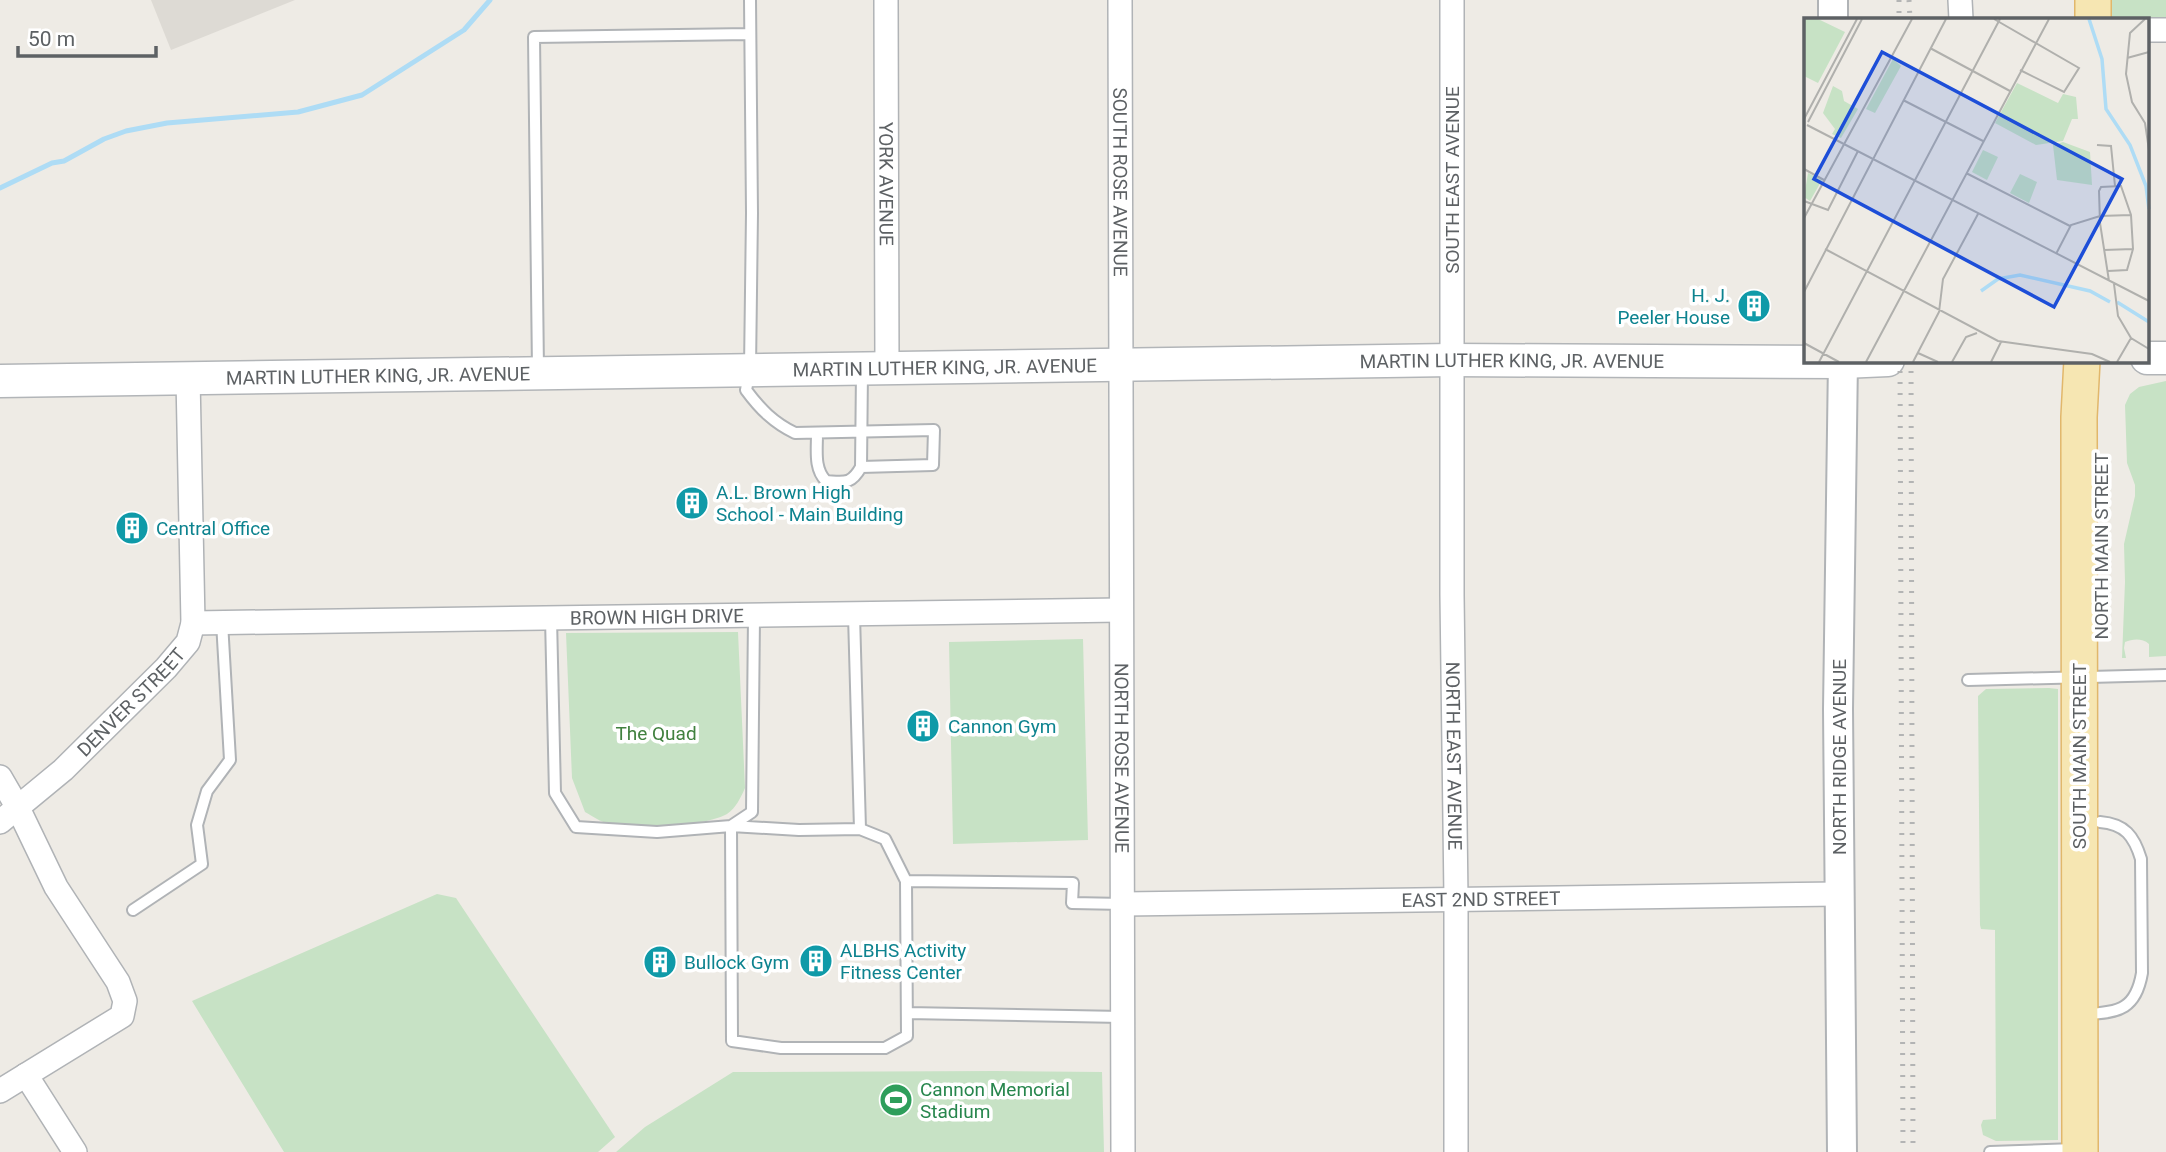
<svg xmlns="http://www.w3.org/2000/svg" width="2166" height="1152" viewBox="0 0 2166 1152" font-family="Roboto,sans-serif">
	<rect width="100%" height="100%" fill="#eeebe5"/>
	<path fill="#dddad4" d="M151,0H295L171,50Z"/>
	<path fill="#c7e2c5" d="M2111,0H2166V19H2110Z
		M2166,381V656L2149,657V644C2142,638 2133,639 2125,642L2124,648L2126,658H2122L2125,582L2124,544L2135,496V485L2127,463L2125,405L2130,394L2139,387Z
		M738,632L745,788C741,797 736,808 727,814C705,827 634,828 609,824C601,822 592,816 585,812L572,778L566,633Z
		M1083,639L1088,840L953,844L949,642Z
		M2049,688L2058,689V1140L1996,1141L1983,1135L1981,1125L1983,1120L1996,1119L1995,930L1981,929L1980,925L1978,696L1986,689Z
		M437,894L456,898L615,1137L598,1152H284L192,1001Z
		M996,1071L1102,1072L1104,1152H616L645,1127L733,1072Z"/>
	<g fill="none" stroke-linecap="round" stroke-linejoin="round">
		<path stroke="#aedcf5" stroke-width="5" d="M0,188L52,163L64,161L104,139L126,131L167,123L298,112L362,95L464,30L490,0"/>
		<defs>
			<path id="service" d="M750,0L752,213L750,369L746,390C760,409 774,423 795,433L934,430L933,465L861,467
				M538,370L534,37L750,34
				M817,434C817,451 814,469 826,481C844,482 851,485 861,467L862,371
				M854,615L860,829
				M551,618L555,793L576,827L657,832L731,826L752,812L754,617
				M1968,680L2166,675
				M906,881L907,1036L885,1048H781L732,1041L731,826L799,830L860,829L885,839L906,881L1073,883L1072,903L1124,904
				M133,910L202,864L197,825L207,791L230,760L222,622
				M907,1013L1122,1017
				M2086,1014C2120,1013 2136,1008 2142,973L2141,859C2134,836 2125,824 2100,822
				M1990,1152L2075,1149"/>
			<g id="minor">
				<path id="s1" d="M886,0L887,368"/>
				<path id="s2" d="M1120,0L1123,1152"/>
				<path id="s3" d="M1452,0V595L1456,898V1152"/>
				<path d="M1960,0L1961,19"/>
				<path d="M2147,30H2166"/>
				<path id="s4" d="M193,623L1121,610"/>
				<path d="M0,777L18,808L56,887L118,982L125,1001L122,1016L0,1091"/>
				<path id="s5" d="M0,822L63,770L166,668L188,642L193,623L188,378"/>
				<path id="s6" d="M1124,904L1839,894"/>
				<path d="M26,1075L75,1152"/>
			</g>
			<path id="tertiary" d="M1833,0V19
				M1842,1152L1838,709L1843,360"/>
			<g id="secondary">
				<path d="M2147,358H2166"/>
				<path id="s7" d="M0,381L1452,360L1843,362L1888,360"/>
			</g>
			<path id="primary" d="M2093,0V19
				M2080,1152L2079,417L2082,360"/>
		</defs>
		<use href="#service" stroke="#b0b3b6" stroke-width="14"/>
		<use href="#minor" stroke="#b0b3b6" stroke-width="26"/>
		<use href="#tertiary" stroke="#b0b3b6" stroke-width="32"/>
		<use href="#secondary" stroke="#b2b5b8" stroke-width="35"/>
		<use href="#primary" stroke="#e1b76b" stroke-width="38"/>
		<use href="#service" stroke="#fff" stroke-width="10"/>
		<use href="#minor" stroke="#fff" stroke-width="23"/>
		<use href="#tertiary" stroke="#fff" stroke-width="28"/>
		<use href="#secondary" stroke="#fff" stroke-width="32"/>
		<use href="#primary" stroke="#f6e6b2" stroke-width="35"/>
		<path stroke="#b3b4b4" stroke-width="5" stroke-dasharray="2 9" stroke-linecap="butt" d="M1899,0V19
			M1909,0L1910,19
			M1900,360L1903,1152
			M1911,360L1913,1152"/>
	</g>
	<defs>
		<symbol id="building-disc" viewBox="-11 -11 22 22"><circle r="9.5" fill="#0f9aa8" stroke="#fff"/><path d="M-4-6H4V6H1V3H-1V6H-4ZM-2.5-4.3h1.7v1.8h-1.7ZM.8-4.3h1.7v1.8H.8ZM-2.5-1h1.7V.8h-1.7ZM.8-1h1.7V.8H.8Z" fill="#fff"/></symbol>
		<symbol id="stadium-disc" viewBox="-11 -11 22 22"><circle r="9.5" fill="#2e9e5b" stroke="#fff"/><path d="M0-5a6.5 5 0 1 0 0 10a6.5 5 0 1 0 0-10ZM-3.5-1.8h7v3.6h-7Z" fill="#fff"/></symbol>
	</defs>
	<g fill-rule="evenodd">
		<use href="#building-disc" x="1735" y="287" width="38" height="38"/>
		<use href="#building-disc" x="673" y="484" width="38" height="38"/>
		<use href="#building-disc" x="113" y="509" width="38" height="38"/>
		<use href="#building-disc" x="904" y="707" width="38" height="38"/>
		<use href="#building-disc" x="797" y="942" width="38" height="38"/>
		<use href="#building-disc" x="641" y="943" width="38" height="38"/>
		<use href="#stadium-disc" x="877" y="1081" width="38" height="38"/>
	</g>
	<g text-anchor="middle" stroke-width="7" stroke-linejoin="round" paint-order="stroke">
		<g font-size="19" fill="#5d6164" stroke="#fff">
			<text transform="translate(1452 180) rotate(-90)" y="7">SOUTH EAST AVENUE</text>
			<text dy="7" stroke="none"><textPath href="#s2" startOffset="182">SOUTH ROSE AVENUE</textPath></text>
			<text dy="7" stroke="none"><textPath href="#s1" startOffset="184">YORK AVENUE</textPath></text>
			<text dy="7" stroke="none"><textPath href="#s7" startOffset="1512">MARTIN LUTHER KING, JR. AVENUE</textPath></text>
			<text dy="7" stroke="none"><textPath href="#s7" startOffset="945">MARTIN LUTHER KING, JR. AVENUE</textPath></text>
			<text dy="7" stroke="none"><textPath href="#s7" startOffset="378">MARTIN LUTHER KING, JR. AVENUE</textPath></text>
			<text transform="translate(2101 546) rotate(-90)" y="7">NORTH MAIN STREET</text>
			<text dy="7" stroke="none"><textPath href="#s4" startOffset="464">BROWN HIGH DRIVE</textPath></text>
			<text dy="7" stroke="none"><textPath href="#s5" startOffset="178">DENVER STREET</textPath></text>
			<text dy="7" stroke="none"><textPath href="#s3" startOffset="756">NORTH EAST AVENUE</textPath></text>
			<text transform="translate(2079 756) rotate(-90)" y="7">SOUTH MAIN STREET</text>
			<text transform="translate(1839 757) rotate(-90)" y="7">NORTH RIDGE AVENUE</text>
			<text dy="7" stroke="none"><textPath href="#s2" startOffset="758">NORTH ROSE AVENUE</textPath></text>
			<text dy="7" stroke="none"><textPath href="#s6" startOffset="357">EAST 2ND STREET</textPath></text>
		</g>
		<g font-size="19" fill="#0d838f" stroke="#fff" text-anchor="start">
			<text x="1730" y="302" text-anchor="end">H. J.<tspan x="1730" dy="22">Peeler House</tspan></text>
			<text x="716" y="499">A.L. Brown High<tspan x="716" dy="22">School - Main Building</tspan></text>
			<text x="156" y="535">Central Office</text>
			<text x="948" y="733">Cannon Gym</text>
			<text x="840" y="957">ALBHS Activity<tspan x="840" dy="22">Fitness Center</tspan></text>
			<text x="684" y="969">Bullock Gym</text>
		</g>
		<g font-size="19" fill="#41813f" stroke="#fff">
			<text x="656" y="740">The Quad</text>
		</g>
		<g font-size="19" fill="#27864d" stroke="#fff" text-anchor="start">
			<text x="920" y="1096">Cannon Memorial<tspan x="920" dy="22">Stadium</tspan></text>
		</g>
	</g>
	<g transform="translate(1804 18)">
		<rect width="345" height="345" fill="#eeebe5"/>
		<path d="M0,1H14L41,14L14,65L0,58ZM89,41L97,48L71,95L62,91ZM213,65L254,85L259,76L272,79L274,101H268L259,123L232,127L191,105ZM29,68L38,73L40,83L54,91L37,120L28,116L31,111L19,95ZM259,124L286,134L288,167L253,162L249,127ZM179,132L194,139L183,162L168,154ZM4,155L18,162L6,183L0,179ZM216,156L233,164L225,185L206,175Z" fill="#c7e2c5"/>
		<path fill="none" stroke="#aedcf5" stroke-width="3.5" d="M285,1L298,41L302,91L326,127L342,168L345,191M177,273L194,261L216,257L286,273L306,284M313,284L345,304"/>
		<path fill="none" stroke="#b0b0ad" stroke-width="2" d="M190,1L275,50L260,74L216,52M341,1L326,15L322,56L328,84L341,105L345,132M126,30L206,73M323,40L345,34M99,82L179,123M0,101L53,1M4,104L58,1M3,107L345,283M293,127L307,128L311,168M0,151L20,162M162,155L266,208M0,183L24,192L54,133M0,200L108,1M21,231L194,323L288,336L306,344M300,232L329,231M252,236L267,207L296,198L327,197M304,253L323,252L329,231L327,197L317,168L297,169L295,173L296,205L305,263M310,266L314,298L327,320L345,331M0,274L142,1M0,325L35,344M114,335L134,344M15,344L196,1M62,344L245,1M109,344L135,294L139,261L174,196M148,344L162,319L173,315M187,344L197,324M313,344L327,320"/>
		<path fill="#1d4ed8" fill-opacity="0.15" stroke="#1d4ed8" stroke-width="3.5" d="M78,34L318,161L250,289L10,161Z"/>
		<rect width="345" height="345" fill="none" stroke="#5d6164" stroke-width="3.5"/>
	</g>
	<path d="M18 46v10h138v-10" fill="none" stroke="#5d6164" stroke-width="3.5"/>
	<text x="28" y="46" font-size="21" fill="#5d6164" stroke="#ffffff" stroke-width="5" paint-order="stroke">50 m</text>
</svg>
